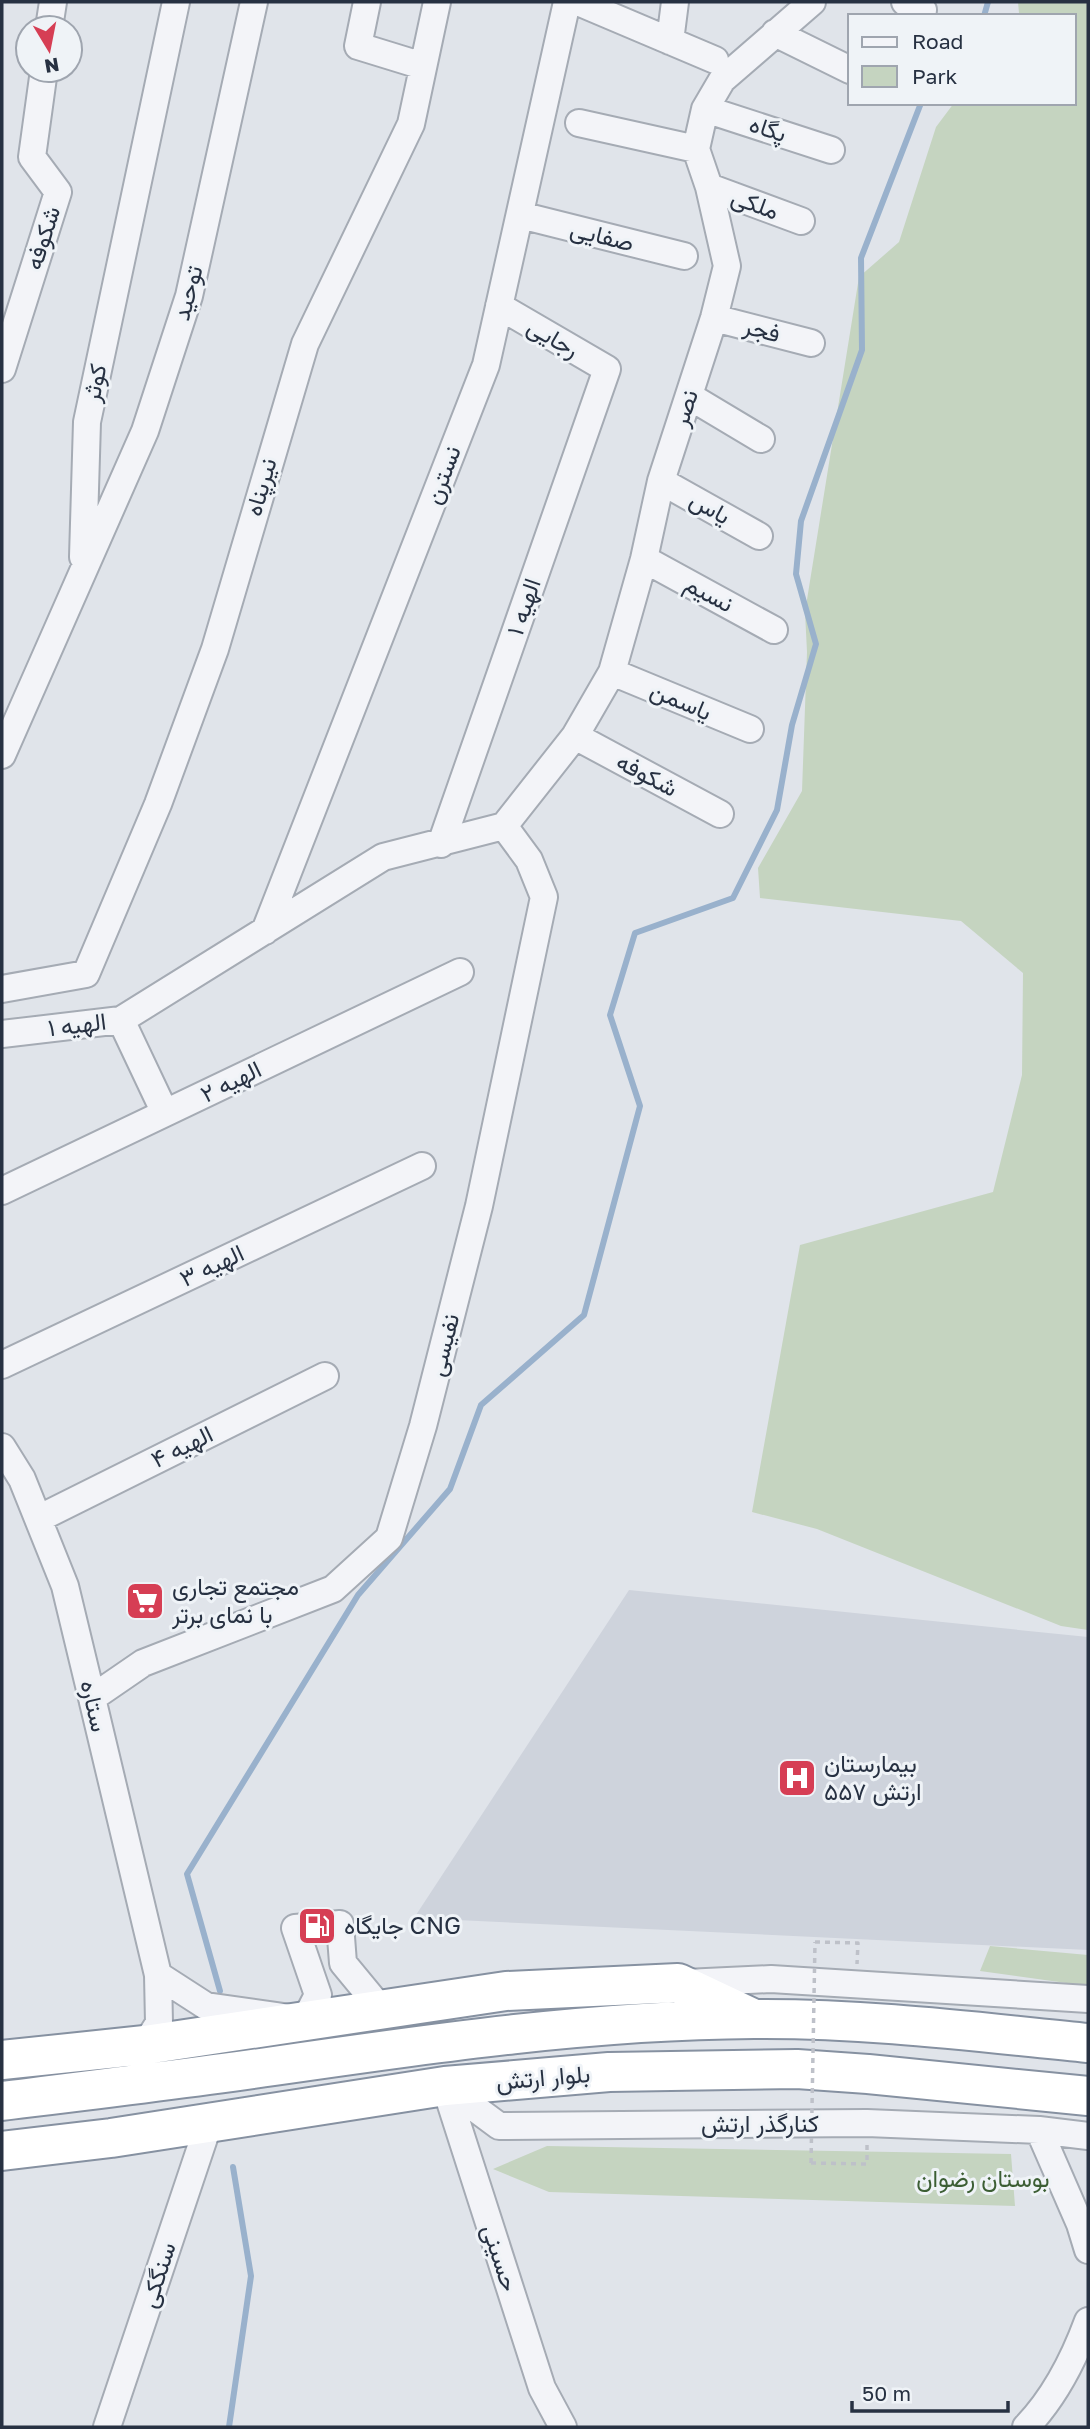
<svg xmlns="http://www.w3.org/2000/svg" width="1090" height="2429" viewBox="0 0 1090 2429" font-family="'Golos Text',Vazirmatn,sans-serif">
	<rect width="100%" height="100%" fill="#e0e4ea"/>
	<path fill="#ced3dc" d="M629,1590L1088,1637V1950L414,1918Z"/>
	<path fill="#c5d4c0" d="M1018,2H1088V1630L1061,1626L817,1529L752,1512L800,1245L993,1192L1022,1075L1023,973L961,921L760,898L758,868L802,791L807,652L805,612L859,277L899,242L936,127L954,103H1074V16H1017L1019,13Z
		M990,1946L1088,1955V1986L980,1971Z
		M547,2146L1011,2154L1015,2206L549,2192L493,2169Z"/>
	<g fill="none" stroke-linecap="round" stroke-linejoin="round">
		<path stroke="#99b1cc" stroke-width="6" d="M984,16L988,2
			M220,1991L187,1874L358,1595L450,1489L481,1405L584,1315L640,1106L610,1015L635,933L733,898L777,810L792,725L816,644L796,574L801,521L862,350L861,258L921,103
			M229,2427L251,2276L233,2167"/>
		<defs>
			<path id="minor" d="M367,2L358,46L423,66
				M578,2L715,60
				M905,2L923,10
				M49,28L53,2
				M775,33L850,70
				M670,41L675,2
				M705,109L831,150
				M579,123L696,149
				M709,187L801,221
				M520,215L684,256
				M714,318L811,343
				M2,369L58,192L32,157L44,70
				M689,396L761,439
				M661,481L759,536
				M83,557L87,422L176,2
				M644,559L774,630
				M612,672L750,729
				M575,736L720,814
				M2,755L145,431L189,296L254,2
				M504,826L575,736L612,672L644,559L661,481L714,318L727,266L709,187L696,149L705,109L722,80L812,2
				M441,844L607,369L499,306
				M265,931L486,365L567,2
				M2,989L86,974L158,804L215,649L305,344L411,124L437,2
				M121,1020L165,1113
				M2,1034L121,1020L383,857L504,826
				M2,1191L460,972
				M2,1365L422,1166
				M2,1447L22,1479L65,1586L92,1698L158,1975L159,2023L145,2045
				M38,1519L325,1376
				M92,1698L143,1663L333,1589L389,1538L423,1426L479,1206L544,897L529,860L504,826
				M158,1975L206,2006L305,2020L318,1995L295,1928L340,1924L343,1963L381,2009
				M685,1983L771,1979L1088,1999
				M445,2086L499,2126L867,2123L1039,2130L1088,2136
				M445,2086L542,2388L563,2427
				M1039,2130L1080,2224L1088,2250
				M107,2427L209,2123
				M1026,2427C1054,2398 1074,2359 1088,2321"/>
			<path id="highway" d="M2,2060L145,2045L506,1991L678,1983L750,2017
				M2,2101C92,2090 184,2079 274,2066C433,2043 593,2020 754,2019C866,2018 977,2032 1088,2043
				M2,2151L111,2138L445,2086L609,2072L797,2069L868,2074L1088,2096"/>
		</defs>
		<use href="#minor" stroke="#a5abb4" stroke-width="30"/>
		<use href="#highway" stroke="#8691a1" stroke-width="42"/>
		<path stroke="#bec1c9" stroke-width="3.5" stroke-dasharray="5 5" stroke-linecap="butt" d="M815,1942L858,1943L857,1964
			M811,2163L867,2164V2144"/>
		<use href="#minor" stroke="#f3f4f8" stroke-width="26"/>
		<use href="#highway" stroke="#fff" stroke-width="38"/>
		<path stroke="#bec1c9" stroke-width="3.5" stroke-dasharray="5 5" stroke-linecap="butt" d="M811,2163L815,1942"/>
	</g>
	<defs>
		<symbol id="supermarket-square" viewBox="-11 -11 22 22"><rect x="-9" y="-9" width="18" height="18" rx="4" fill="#d63e54" stroke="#eff3f7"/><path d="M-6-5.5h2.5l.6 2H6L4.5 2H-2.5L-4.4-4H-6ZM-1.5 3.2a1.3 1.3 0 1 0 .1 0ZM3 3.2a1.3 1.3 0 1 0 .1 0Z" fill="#fff"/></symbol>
		<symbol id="hospital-square" viewBox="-11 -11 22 22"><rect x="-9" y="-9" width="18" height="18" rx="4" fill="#d63e54" stroke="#eff3f7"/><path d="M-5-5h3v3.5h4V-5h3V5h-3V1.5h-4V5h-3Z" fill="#fff"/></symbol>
		<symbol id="fuel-square" viewBox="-11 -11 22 22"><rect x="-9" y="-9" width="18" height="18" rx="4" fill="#d63e54" stroke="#eff3f7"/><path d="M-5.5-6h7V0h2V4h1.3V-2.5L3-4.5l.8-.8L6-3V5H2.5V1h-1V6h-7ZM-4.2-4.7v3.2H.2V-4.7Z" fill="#fff"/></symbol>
	</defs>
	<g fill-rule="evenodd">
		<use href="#supermarket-square" x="123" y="1579" width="44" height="44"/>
		<use href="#hospital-square" x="775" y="1756" width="44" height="44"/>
		<use href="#fuel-square" x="295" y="1904" width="44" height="44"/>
	</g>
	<g text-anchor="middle" stroke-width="6" stroke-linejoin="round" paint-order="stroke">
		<g font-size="24" fill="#273142" stroke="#eff3f7">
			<text transform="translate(768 129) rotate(18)" y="8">پگاه</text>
			<text transform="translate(755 204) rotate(20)" y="8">ملکی</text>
			<text transform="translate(602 236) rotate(14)" y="8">صفایی</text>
			<text transform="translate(43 238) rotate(-72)" y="8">شکوفه</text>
			<text transform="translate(188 293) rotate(-75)" y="8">توحید</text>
			<text transform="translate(762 330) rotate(15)" y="8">فجر</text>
			<text transform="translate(553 338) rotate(30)" y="8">رجایی</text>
			<text transform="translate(95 383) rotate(-78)" y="8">کوثر</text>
			<text transform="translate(685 408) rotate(-72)" y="8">نصر</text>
			<text transform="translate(443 475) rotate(-69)" y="8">نسترن</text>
			<text transform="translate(261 487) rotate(-74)" y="8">نیرپناه</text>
			<text transform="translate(710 508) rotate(29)" y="8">یاس</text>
			<text transform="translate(709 594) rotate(28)" y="8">نسیم</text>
			<text transform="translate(524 607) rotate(-71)" y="8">الهیه ۱</text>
			<text transform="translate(681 701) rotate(23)" y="8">یاسمن</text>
			<text transform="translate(647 775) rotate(28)" y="8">شکوفه</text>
			<text transform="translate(77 1025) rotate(-7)" y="8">الهیه ۱</text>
			<text transform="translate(231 1082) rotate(-26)" y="8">الهیه ۲</text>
			<text transform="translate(212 1266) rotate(-25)" y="8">الهیه ۳</text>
			<text transform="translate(444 1345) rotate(-76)" y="8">نفیسی</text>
			<text transform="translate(182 1447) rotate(-26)" y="8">الهیه ۴</text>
			<text transform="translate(94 1706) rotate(77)" y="8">ستاره</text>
			<text transform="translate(543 2078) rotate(-5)" y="8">بلوار ارتش</text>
			<text x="760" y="2132">کنارگذر ارتش</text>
			<text transform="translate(500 2258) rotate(72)" y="8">حسینی</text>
			<text transform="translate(158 2275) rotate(-72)" y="8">سنگکی</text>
		</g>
		<g font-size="24" fill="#273142" stroke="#eff3f7" text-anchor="start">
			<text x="172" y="1595">مجتمع تجاری<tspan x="172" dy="28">با نمای برتر</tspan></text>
			<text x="824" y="1772">بیمارستان<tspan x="824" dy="28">۵۵۷ ارتش</tspan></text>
			<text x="344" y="1934">جایگاه CNG</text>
		</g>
		<g font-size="24" fill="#3c5e34" stroke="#eff3f7">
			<text x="983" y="2187">بوستان رضوان</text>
		</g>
	</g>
	<rect width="1090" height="2429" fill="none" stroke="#273142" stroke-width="7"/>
	<rect x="848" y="14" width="228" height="91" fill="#eff3f7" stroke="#9fa5af" stroke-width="2"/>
	<rect x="862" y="37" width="35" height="10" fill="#f3f4f8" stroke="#9fa5af" stroke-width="2"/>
	<text x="912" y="49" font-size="21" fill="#273142">Road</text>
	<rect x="862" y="66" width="35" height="21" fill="#c5d4c0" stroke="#9fa5af" stroke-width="2"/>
	<text x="912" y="84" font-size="21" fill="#273142">Park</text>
	<g transform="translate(49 49) rotate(170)"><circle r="33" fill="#eff3f7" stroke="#9fa5af" stroke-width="2"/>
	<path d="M0-5L12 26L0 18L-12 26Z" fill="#d63e54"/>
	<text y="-10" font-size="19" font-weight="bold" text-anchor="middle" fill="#273142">N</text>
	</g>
	<path d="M852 2401v10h156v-10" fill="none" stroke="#273142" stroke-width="3.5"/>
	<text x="862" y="2401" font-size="21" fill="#273142" stroke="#eff3f7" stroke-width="5" paint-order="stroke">50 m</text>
</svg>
